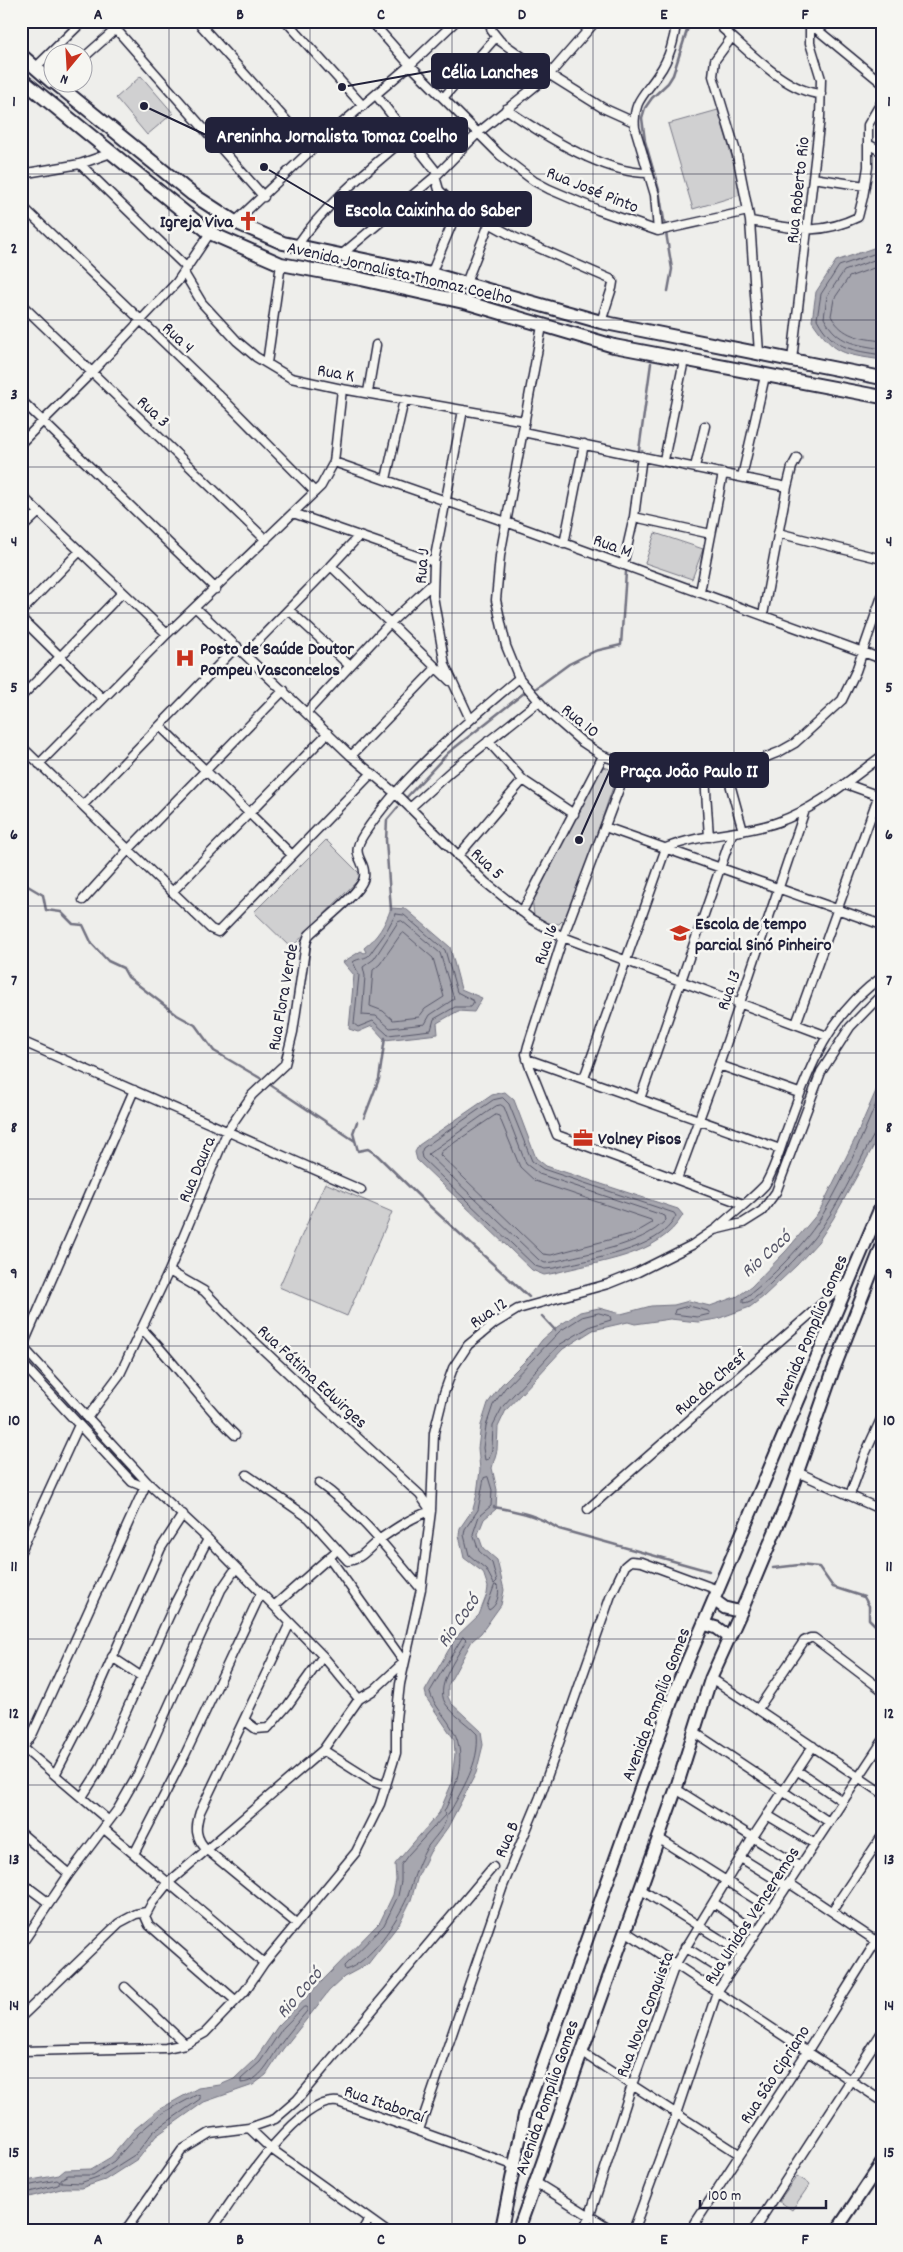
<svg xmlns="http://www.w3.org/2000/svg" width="903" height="2252" viewBox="0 0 903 2252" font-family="Dekko,sans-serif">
	<rect width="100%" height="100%" fill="#eeeeeb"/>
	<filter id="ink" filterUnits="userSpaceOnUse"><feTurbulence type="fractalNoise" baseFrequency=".02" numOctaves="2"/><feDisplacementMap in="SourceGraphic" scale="10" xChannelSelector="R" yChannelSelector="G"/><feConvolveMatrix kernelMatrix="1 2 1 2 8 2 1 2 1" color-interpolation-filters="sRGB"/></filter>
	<g filter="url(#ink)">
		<path fill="#d0d0d1" stroke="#797986" d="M141,76L173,113L147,135L116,98Z
			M718,110L743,194L693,209L668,124Z
			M655,533L703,549L692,579L645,563Z
			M604,767L613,770L616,774L615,781L570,913L559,924L548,923L534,915L532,898L599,770Z
			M326,840L362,876L291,948L254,912Z
			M325,1183L392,1212L347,1316L279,1287Z
			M797,2176L810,2184L792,2210L779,2201Z"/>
		<path fill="#a7a7af" stroke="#727281" d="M882,245V360C843,354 835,355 812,321L816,292L836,261Z
			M391,908L406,909L450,947L461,989L482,998L474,1012L458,1011L437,1023L438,1034L385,1040L372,1026L358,1032L349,1029L354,975L343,962L361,951L364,953L366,952L364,948C378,937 385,925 391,908Z
			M882,1077V1131L833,1219L818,1242L797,1265L763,1297L750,1307L717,1319L698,1322L670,1319L635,1324L628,1322L593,1330L563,1349L506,1410L498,1427L497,1450L492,1468L497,1490L496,1509L484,1519L478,1534L483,1548L497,1560L504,1590L501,1605L481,1633L472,1641L448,1685V1697L451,1703L481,1731L483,1745L476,1773L448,1827L430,1852L418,1876L411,1900L399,1924L368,1964L344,1977L329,1991L283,2049L266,2075L253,2085L204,2102L156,2136L139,2158L105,2180L81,2188H65L21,2199V2182L59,2175L65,2170L91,2169L111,2157L135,2129L158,2110L198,2088L220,2085L234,2079L256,2058L278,2026L380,1922L393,1895L396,1880L395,1864L439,1813L451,1785L455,1754L454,1739L427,1699L425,1691L456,1637L479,1615L487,1594L488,1587L483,1572L464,1558L459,1535L460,1528L473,1509L477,1494L480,1470L478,1448L481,1425L488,1403L501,1385L530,1356L542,1340L557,1327L580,1312L599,1308L621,1314L651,1306L674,1305L689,1301L710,1306L738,1296L751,1287L786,1251L819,1212L855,1139Z
			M505,1092L514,1100L536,1158L546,1166L678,1209L683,1215C659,1257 598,1261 555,1273L544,1275L532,1270L417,1160L415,1152L419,1145L492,1095Z"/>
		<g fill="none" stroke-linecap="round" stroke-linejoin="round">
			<path stroke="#575769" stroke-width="1" d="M882,251L839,266L821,294L817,319C833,349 851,350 882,355
				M882,257L844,271L827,296L824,318C838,344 855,344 882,349
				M882,265L849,277L834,299L831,316C843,337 860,338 882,341
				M396,914L404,915L445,950L457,992L474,1001L471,1007H455L434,1019L431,1030L388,1035L373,1021L358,1027L354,1024L359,975L353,962C358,958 367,959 370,954C375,946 383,938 388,928C391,923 393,918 396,914Z
				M402,921L440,953L454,999L430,1015L425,1024L390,1028L376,1016L362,1015L365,976L363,967L374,959L398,922Z
				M404,933L433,958L444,997L425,1009L419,1017L393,1020L383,1011L370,1006L373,970L380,964L401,934Z
				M882,1090C864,1131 847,1175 823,1214C808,1241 768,1282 743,1299V1303C753,1303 763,1290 770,1284C785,1269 800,1255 813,1239C838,1208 855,1168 875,1133L882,1130
				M503,1098L509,1104L532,1161L543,1169L674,1213L676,1216C660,1251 588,1259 554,1268L545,1269L535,1266L422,1158L421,1153L423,1148L493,1100Z
				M501,1105L504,1107L526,1164L539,1174L665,1216L666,1220C640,1247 589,1252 553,1262L545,1263L539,1260L428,1154L496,1106Z
				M496,1115L499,1116L520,1167L535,1181L651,1220L652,1223L635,1233L551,1255L543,1254L440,1155L441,1152Z
				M689,1306L708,1311L710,1314L697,1317L674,1314L675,1310Z
				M599,1313L610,1316L611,1320L591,1326L559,1345L503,1406L493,1425L492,1449L489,1459L485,1460L483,1448L486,1426L493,1405L505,1388L560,1331L582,1317Z
				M488,1477L492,1490L491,1506L479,1516L473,1534L479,1551L492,1563L497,1581L494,1584L486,1569L469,1555L464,1535L465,1529L478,1510L484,1478Z
				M495,1585L498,1586C500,1594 497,1606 489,1610L487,1607Z
				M463,1637L466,1640C458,1657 431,1689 448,1707C456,1717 468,1724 477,1734C480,1763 462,1789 449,1814L446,1816C447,1827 430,1841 425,1851C416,1867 413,1882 407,1898C397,1921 370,1963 345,1970L344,1966L384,1925L398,1896L401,1881V1865L408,1855L445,1815L444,1812C457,1785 469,1753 450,1725C444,1715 433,1704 430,1692Z
				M304,2007H307V2011C298,2022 288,2033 280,2045C270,2059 261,2082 241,2083V2079L260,2062L282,2029Z
				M197,2095L200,2096V2099L153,2132L136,2154L103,2175L80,2183L61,2182V2179L68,2175H93L114,2161L139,2133L161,2114Z
				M21,2187L57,2180L60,2182L58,2185L21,2194"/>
			<path stroke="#727281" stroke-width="2.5" d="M668,291L672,269L659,190L645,141L642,118L645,108L652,98L668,83L673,75L690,21
				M639,450L651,363
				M535,689L569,664L595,651L621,645L626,572
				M405,799L448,753L524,693
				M21,882L43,895L46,910L61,912L73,924L83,925L92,944L108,961L123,968L128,977L177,1015L195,1025L214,1051L260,1078
				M391,910L386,840L387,820L398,807
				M269,1084L355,1141
				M364,1118L379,1079L385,1038
				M357,1122L353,1133L358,1151L368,1149L377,1155L423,1200L529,1297
				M542,1316L555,1330
				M494,1507C520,1512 535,1514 559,1529L709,1571
				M773,1568L799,1565L819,1567L833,1587L864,1597L869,1606V1619L879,1629L878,1639L882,1644"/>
			<defs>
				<path id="minor" d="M197,21L312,149
					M286,21L363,106
					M371,21L410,65L500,155L534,181L549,189L598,210L658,231L748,211
					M489,21L492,31L500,41L531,63L603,108L634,122
					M718,21L723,29C749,51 786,92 821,94
					M808,22L882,83
					M116,29L264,197
					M732,37L715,60L713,76L737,155L750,221L759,353
					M82,59L125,21
					M35,68L83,21
					M376,95L438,174
					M444,97L496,37
					M506,109C543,135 603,173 648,173
					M868,144L882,152
					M80,164L187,268
					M21,174L80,164L111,153
					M435,176L439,190L451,202L516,238L610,279L613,282L612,288L601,322
					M813,178L865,186
					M21,205L227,403L315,492
					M750,221C793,228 817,237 858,217L863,197L868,167V125L882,101
					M235,222L312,149L410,65L456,21
					M658,231L655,195L635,128C632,100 646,94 659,73C669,59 675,39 676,21
					M296,247C326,203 369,169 409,135
					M341,255L438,174L479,132L549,75L596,21
					M184,273L202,303L237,341L256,357L291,378L342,389L525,421
					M431,274L459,207
					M466,283L489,224
					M21,304L266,540
					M542,326L500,556L496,600L506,646L519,678L550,714L582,742L603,756L650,771L705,776L727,773L779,752L795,743L842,700L856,671L882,596
					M792,360L820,117L821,79L810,43V24
					M267,363L281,264
					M368,392L376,345
					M21,400L216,589
					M463,410L434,562L433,596L445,665L470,719
					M523,432L787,487
					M21,443L91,373L177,282L210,233
					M664,460L684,360
					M334,462L506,522L882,659
					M695,467L705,426
					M742,477L765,376
					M386,479L404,400
					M21,495L167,634
					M293,513L434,562
					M634,517L711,534
					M21,529L39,512
					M778,533L882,559
					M564,544L584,444
					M623,565L634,517L642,456
					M331,566L450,681
					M700,592L723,473
					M196,608L351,756L395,793L485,882L531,919L563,937L827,1036
					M289,610L350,666
					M21,612L80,551
					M763,615L787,487L792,467L797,458
					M21,618L102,698
					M245,654L331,566L358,537
					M21,697L122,593
					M307,712L390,623L433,583
					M160,726L292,855
					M488,741L523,780L574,814
					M21,746L211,929L218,932L372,773
					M351,756L436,668
					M39,764L167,634L321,486L334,462L342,389
					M628,765L563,937L528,1046L526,1054L529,1065L557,1135L743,1204
					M727,773L743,831
					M705,776L709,837
					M846,784L882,797
					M83,805L237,646
					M410,808L451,771L538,702
					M605,827L882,925
					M458,856L523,780
					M172,892L328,733
					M83,900L129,849L284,690
					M522,912L603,756
					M796,1024L882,786
					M21,1041L361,1190
					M527,1059L780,1149
					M719,1065L799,1093
					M584,1078L666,848C701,833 742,835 778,822C817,808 849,780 882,756
					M640,1099L732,834
					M677,1179L719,1065L805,810
					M717,1228C732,1214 750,1201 765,1185C776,1167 781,1145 789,1124C809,1067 830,1013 882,977
					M169,1271L204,1291L234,1322L311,1395L420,1495L431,1511
					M142,1329C175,1362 201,1402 235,1435
					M21,1345L147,1482L208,1539L274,1606L323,1656L359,1699
					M21,1350L134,1090
					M21,1362L132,1482L142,1486L147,1482
					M87,1418L120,1374L169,1271L228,1130L252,1095L285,1064L293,1032L306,943L309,935C321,923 362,892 364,877C367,859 348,858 364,834C401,777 467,722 519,678
					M797,1472L882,1510
					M247,1475L309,1518L348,1561C361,1560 370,1546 380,1539C396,1528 412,1517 431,1511
					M319,1483C359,1512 390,1552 421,1589
					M850,1495L865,1454L882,1417
					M588,1509L848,1281
					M21,1551L79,1425
					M274,1606L333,1554
					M290,1623L200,1812C195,1828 195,1838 207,1850L296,1923
					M112,1657L142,1677
					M711,1678L882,1793
					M758,1709L804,1641L810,1638H814L882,1690
					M244,1720L256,1729L268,1728L288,1705L323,1656
					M694,1732L829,1822
					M21,1746L109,1821
					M23,1748L33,1733L147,1482
					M323,1750L372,1781L386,1786
					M798,1771L842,1801
					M55,1775L93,1701L161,1548L183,1514
					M676,1789L800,1867
					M82,1797L100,1769L176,1601L208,1539
					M767,1815L815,1844
					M104,1829L264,1963
					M21,1833L69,1874
					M658,1838L771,1909
					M134,1854L184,1757L261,1593
					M741,1858L786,1886
					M21,1882L49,1903
					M789,1883L882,1945
					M640,1889L742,1953
					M714,1903L756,1932
					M832,1911L882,1836
					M625,1931L882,2101
					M21,1945L69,1874L118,1809L138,1774L221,1590L236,1568
					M685,1947L728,1974
					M125,1987L185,2044
					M235,2000L149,1925L145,1916L152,1903L168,1883L323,1750L359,1699L374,1690L404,1662L329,1557
					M21,2017L119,1923L136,1914L146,1912
					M21,2051L166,2048L185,2044L205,2033L245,1991L264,1963L356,1852L380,1804L396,1753V1719L400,1684L421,1589L431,1511L434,1433L444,1393L453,1368L468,1345L495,1323L518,1309L608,1284L638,1272L692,1245L714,1230L743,1223L762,1211L776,1192L821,1072L850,1027L882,994
					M581,2052L739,2154
					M249,2128L270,2148L386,2231
					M419,2130L503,1886L540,1797L611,1595L625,1566L631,1561L642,1562L718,1590
					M535,2182L614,2231
					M125,2231L182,2150L210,2133L249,2128L275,2119L297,2100L493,1867
					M211,2231C232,2201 298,2095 338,2102L513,2165
					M362,2231L369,2219
					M583,2231L590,2215L632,2085L675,1965L753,1837L813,1746
					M633,2231L676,2114L717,1992L882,1742
					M690,2231L807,2052L882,1932
					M753,2231L882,2032"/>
				<path id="tertiary" d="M836,2231L882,2162"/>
				<path id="secondary" d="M714,1600L725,1608L741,1612
					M704,1624L717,1628L729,1637
					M501,2231L525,2113L677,1686L882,1204
					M518,2231L676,1789L711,1678L741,1612L786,1505L833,1371L882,1246"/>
				<path id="primary" d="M21,55L52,82
					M21,79L210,233L281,264L361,279L468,303L614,346L882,397
					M54,82L192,194L235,222L283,243L431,274L601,322L882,378"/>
			</defs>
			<use href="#minor" stroke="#22223b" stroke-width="11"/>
			<use href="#tertiary" stroke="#22223b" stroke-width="14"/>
			<use href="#secondary" stroke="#22223b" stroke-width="15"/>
			<use href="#primary" stroke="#22223b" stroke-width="16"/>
			<use href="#minor" stroke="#f6f6f2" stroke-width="8"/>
			<use href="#tertiary" stroke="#f6f6f2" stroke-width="10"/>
			<use href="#secondary" stroke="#f6f6f2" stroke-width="11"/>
			<use href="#primary" stroke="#f6f6f2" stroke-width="12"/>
		</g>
	</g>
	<path fill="none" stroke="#22223b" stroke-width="1" stroke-opacity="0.55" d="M169,21V2231M310,21V2231M452,21V2231M593,21V2231M734,21V2231M21,174H882M21,320H882M21,467H882M21,613H882M21,760H882M21,906H882M21,1053H882M21,1199H882M21,1346H882M21,1492H882M21,1639H882M21,1785H882M21,1932H882M21,2078H882"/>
	<defs>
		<symbol id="church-bare" viewBox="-9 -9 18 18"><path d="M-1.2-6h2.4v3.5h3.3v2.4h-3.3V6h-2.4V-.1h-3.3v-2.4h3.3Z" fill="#c8321e" stroke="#f6f6f2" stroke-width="2.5" paint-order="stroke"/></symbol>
		<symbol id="hospital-bare" viewBox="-9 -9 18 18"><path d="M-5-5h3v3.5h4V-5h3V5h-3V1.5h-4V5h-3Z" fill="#c8321e" stroke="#f6f6f2" stroke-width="2.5" paint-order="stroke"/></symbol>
		<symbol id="school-bare" viewBox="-9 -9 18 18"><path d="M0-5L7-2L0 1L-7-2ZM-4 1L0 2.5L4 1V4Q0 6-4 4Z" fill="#c8321e" stroke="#f6f6f2" stroke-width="2.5" paint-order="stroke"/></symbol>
		<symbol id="office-bare" viewBox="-9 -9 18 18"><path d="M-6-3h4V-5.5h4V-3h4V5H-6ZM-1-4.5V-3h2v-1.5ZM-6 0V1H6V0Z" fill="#c8321e" stroke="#f6f6f2" stroke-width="2.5" paint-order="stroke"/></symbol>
	</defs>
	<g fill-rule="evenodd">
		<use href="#church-bare" x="234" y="207" width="28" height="28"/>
		<use href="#hospital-bare" x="171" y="644" width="28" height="28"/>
		<use href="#school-bare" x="666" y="919" width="28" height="28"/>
		<use href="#office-bare" x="569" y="1124" width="28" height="28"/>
	</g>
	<g text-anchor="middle" stroke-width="5" stroke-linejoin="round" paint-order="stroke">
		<g font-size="18" fill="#22223b" stroke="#f6f6f2">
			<text transform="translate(593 189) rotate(22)" y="6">Rua José Pinto</text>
			<text transform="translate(797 190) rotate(-84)" y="6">Rua Roberto Rio</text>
			<text transform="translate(400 272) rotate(13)" y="6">Avenida Jornalista Thomaz Coelho</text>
			<text transform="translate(179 337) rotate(43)" y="6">Rua 4</text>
			<text transform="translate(336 372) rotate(10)" y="6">Rua K</text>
			<text transform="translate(154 411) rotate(43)" y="6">Rua 3</text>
			<text transform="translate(613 545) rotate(20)" y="6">Rua M</text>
			<text transform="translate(421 566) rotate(-85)" y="6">Rua J</text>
			<text transform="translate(581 720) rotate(39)" y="6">Rua 10</text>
			<text transform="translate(488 863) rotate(43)" y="6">Rua 5</text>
			<text transform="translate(545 944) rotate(-71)" y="6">Rua 16</text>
			<text transform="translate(728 990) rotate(-71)" y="6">Rua 13</text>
			<text transform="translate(282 997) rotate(-80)" y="6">Rua Flora Verde</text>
			<text transform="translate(196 1169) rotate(-67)" y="6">Rua Daura</text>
			<text transform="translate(488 1312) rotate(-34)" y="6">Rua 12</text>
			<text transform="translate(810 1330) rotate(-67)" y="6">Avenida Pompílio Gomes</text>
			<text transform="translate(313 1376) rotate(43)" y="6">Rua Fátima Edwirges</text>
			<text transform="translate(710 1382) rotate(-41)" y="6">Rua da Chesf</text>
			<text transform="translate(655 1704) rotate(-69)" y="6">Avenida Pompílio Gomes</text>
			<text transform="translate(506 1839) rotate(-67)" y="6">Rua B</text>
			<text transform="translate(751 1915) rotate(-57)" y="6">Rua Unidos Venceremos</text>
			<text transform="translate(644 2014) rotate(-69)" y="6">Rua Nova Conquista</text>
			<text transform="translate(774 2074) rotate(-57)" y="6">Rua São Cipriano</text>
			<text transform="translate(546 2097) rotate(-71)" y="6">Avenida Pompílio Gomes</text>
			<text transform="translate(385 2103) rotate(19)" y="6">Rua Itaboraí</text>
		</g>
		<g font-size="18" font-weight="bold" fill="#22223b" stroke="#f6f6f2" text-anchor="start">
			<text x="233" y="227" text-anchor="end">Igreja Viva</text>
			<text x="200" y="654">Posto de Saúde Doutor<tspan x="200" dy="21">Pompeu Vasconcelos</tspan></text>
			<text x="695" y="929">Escola de tempo<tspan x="695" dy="21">parcial Sinó Pinheiro</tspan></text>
			<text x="598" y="1144">Volney Pisos</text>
		</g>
		<g font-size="19" font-style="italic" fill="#575769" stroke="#f6f6f2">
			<text transform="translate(765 1253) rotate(-42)" y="7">Rio Cocó</text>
			<text transform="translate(457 1620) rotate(-55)" y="7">Rio Cocó</text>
			<text transform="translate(298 1992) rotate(-49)" y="7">Rio Cocó</text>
		</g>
	</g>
	<path fill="none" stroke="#22223b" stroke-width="2" d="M342 87L432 71M144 106L206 135M264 167L335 209M579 840L610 770"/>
	<g fill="#22223b" stroke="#f6f6f2" stroke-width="2">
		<circle cx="342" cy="87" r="5"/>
		<circle cx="144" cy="106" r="5"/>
		<circle cx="264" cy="167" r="5"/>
		<circle cx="579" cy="840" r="5"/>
	</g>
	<g fill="#22223b" stroke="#22223b" stroke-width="2">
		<rect x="432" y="54" width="117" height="34" rx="5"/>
		<rect x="206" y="118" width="261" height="34" rx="5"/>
		<rect x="335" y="192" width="196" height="34" rx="5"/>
		<rect x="610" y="753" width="158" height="34" rx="5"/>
	</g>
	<g font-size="19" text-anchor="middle" font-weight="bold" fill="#fff">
		<text x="490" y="78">Célia Lanches</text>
		<text x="337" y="142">Areninha Jornalista Tomaz Coelho</text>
		<text x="433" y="216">Escola Caixinha do Saber</text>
		<text x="689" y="777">Praça João Paulo II</text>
	</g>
	<rect width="903" height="2252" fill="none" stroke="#f6f6f2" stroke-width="55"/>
	<g transform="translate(68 68) rotate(198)"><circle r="24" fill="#f6f6f2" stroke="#a1a1a9"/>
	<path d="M0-4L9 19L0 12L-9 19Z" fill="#c8321e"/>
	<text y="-8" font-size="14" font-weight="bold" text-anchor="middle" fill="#22223b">N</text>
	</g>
	<path d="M700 2200v8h126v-8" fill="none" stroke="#22223b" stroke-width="2.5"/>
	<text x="708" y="2200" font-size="15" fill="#22223b" stroke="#f6f6f2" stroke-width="4" paint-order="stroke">100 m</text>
	<rect x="28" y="28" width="848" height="2196" fill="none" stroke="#22223b" stroke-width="2"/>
	<g font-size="16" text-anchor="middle" font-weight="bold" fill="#22223b">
		<text x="98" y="19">A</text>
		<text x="240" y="19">B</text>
		<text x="381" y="19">C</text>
		<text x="522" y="19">D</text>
		<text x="664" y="19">E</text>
		<text x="805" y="19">F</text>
		<text x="14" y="106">1</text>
		<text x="889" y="106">1</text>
		<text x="14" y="253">2</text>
		<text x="889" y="253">2</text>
		<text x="14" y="399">3</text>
		<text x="889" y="399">3</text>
		<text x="14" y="546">4</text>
		<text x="889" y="546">4</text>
		<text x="14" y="692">5</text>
		<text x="889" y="692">5</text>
		<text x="14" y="839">6</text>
		<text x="889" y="839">6</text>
		<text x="14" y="985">7</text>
		<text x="889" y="985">7</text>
		<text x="14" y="1132">8</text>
		<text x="889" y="1132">8</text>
		<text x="14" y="1278">9</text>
		<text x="889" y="1278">9</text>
		<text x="14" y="1425">10</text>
		<text x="889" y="1425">10</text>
		<text x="14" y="1571">11</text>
		<text x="889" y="1571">11</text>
		<text x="14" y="1718">12</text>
		<text x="889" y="1718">12</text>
		<text x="14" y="1864">13</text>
		<text x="889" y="1864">13</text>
		<text x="14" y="2010">14</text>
		<text x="889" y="2010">14</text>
		<text x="14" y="2157">15</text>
		<text x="889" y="2157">15</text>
		<text x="98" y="2244">A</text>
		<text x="240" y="2244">B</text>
		<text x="381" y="2244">C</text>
		<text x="522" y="2244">D</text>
		<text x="664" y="2244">E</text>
		<text x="805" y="2244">F</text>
	</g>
</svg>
